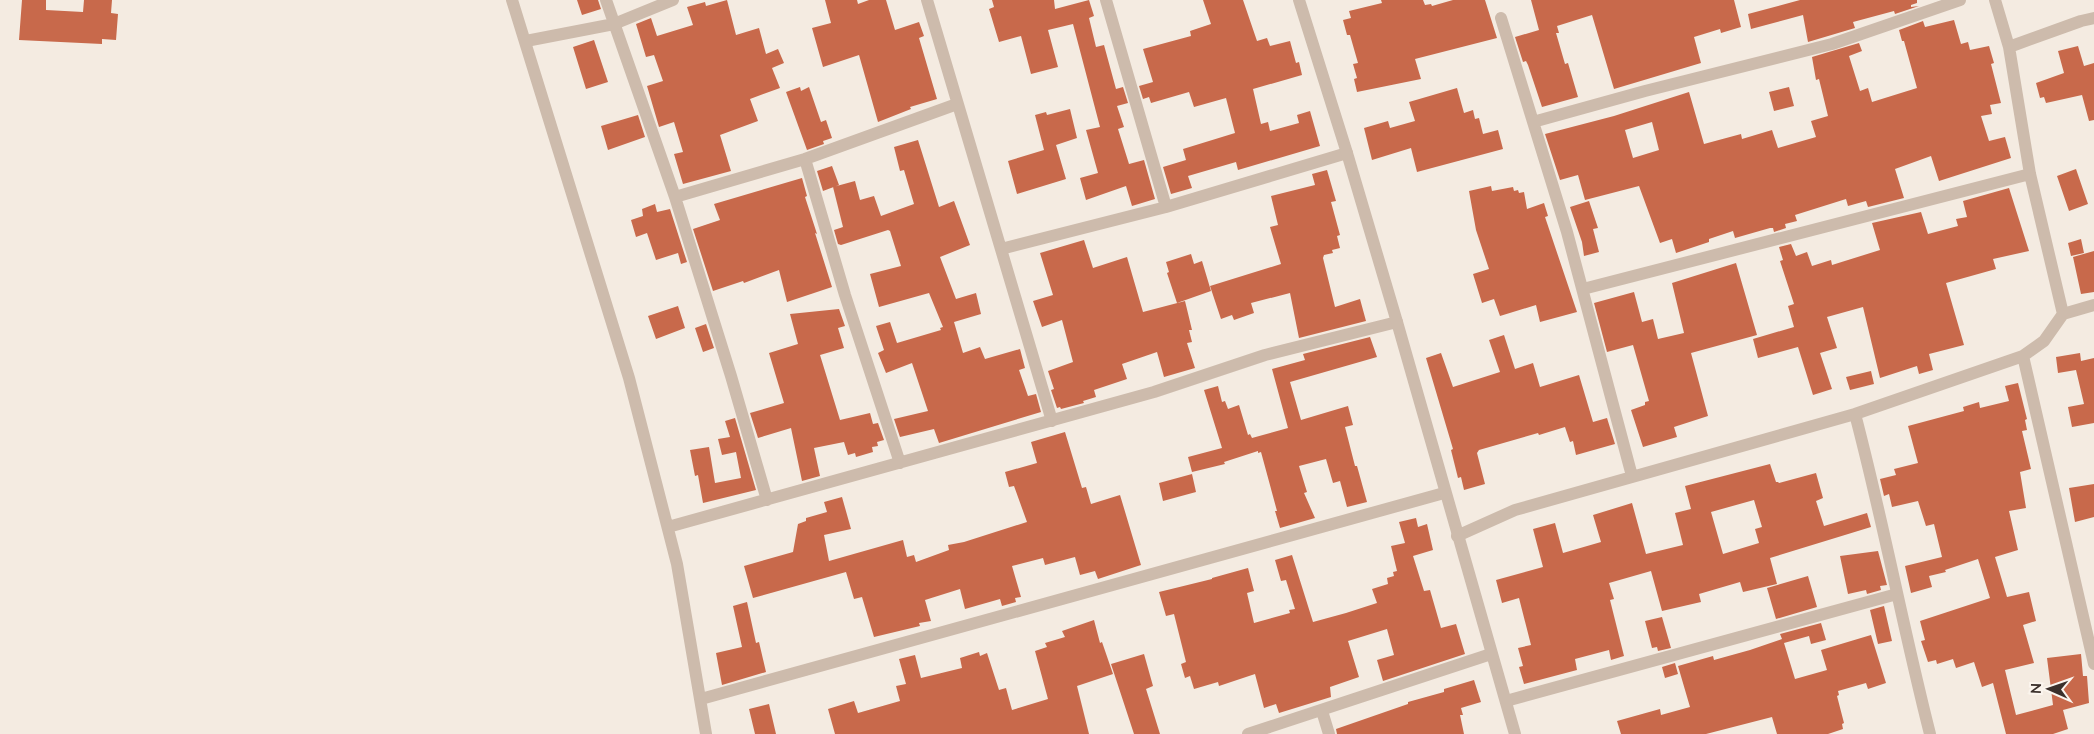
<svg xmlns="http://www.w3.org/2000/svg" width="2094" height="734" viewBox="0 0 2094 734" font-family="Lato,sans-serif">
	<rect width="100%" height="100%" fill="#f4ebe1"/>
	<path fill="#c8694b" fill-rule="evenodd" d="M22,0H46V10L83,12L84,0H112L111,13L118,14L116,40L102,39V44L19,40Z
		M577,0H598L601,9L582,15Z
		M727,0L736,35L759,28L766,54L778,49L784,63L772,68L780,88L750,99L758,121L720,135L731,171L683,184L674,154L683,152L674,122L659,127L647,86L663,81L654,55L646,57L636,24L651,18L657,36L693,25L687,7L705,2L706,6Z
		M825,0H857L858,4L869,0H886L895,30L919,22L924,36L919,38L937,99L910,107L911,109L878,122L859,55L823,67L812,28L831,23Z
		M992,0H1054L1055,9L1089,0L1094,16L1089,18L1096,47L1104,45L1116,89L1123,87L1128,103L1117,106L1124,127L1118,129L1129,164L1144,160L1155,199L1132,206L1126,186L1086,200L1080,178L1098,173L1086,130L1100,127L1073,24L1048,30L1058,67L1031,74L1021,36L999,42L989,9L994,7Z
		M1203,0H1243L1257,41L1267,38L1270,46L1290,41L1296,63L1299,62L1302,75L1253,89L1261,124L1268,122L1270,131L1299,123L1297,115L1310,111L1320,146L1238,170L1236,162L1188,176L1192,188L1171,194L1163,167L1186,160L1183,149L1235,133L1226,98L1194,107L1189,92L1151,103L1149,97L1143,99L1139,86L1153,82L1143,49L1191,36L1190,31L1211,24Z
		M1381,0H1423L1425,5L1431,4L1432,6L1453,0H1485L1497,38L1415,59L1421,79L1357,92L1354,79L1357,78L1353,64L1358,63L1350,35H1347L1343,20L1351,18L1349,11L1382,3Z
		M1531,0H1734L1741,27L1721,33L1720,29L1694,37L1701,63L1614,89L1592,15L1557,26L1559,33H1556L1565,64L1568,63L1578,97L1542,107L1528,65L1526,61L1523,62L1515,37L1539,30Z
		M1800,0H1917V3L1911,5V7L1919,6L1895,14L1894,11L1853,22L1855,28L1808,42L1803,15L1751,29L1748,14Z
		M1954,20L1961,44L1968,42L1970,50L1989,46L1994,63L1991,64L2001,103L1990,105L1992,114L1981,116L1989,141L2005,137L2011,158L1939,181L1931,156L1895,169L1904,198L1868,207L1866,201L1848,206L1846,199L1795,215L1797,221L1785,224L1786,228L1774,232L1773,228H1770L1735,238L1733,231L1709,239V242L1676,253L1672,239L1660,243L1639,186L1585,200L1578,175L1560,180L1545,134L1614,116L1689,92L1704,144L1741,134L1742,139L1772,130L1778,148L1816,137L1811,121L1828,116L1819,79L1816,80L1812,57L1859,43L1862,51L1849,56L1860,91L1868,88L1872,102L1917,88L1904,41H1902L1899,30L1923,21L1925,27ZM1652,122L1659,150L1633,158L1625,130Z
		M594,40L608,82L586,89L573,47Z
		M2078,46L2084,66L2094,63V120L2089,121L2082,95L2046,103L2044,97L2040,98L2036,83L2064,73L2058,51Z
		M800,87L801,91L809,87L821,122L826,120L832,138L823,141L824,144L807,150L786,92Z
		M1789,87L1794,106L1774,111L1769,92Z
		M1457,88L1464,113L1473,110L1475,119L1479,118L1483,134L1498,130L1503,149L1417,172L1411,148L1372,160L1364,128L1388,121L1390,128L1415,121L1409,102Z
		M1070,109L1077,138L1056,145L1066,179L1017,194L1008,161L1044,150L1035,115L1046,112L1047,115Z
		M638,115L645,137L608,150L601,126Z
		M918,140L939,207L954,201L970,245L940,257L956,299L976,293L981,314L954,322L963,353L980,347L985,359L1020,349L1025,368L1019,370L1028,396L1036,394L1041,412L939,443L934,429L900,437L894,419L928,411L912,363L886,373L878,353L884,350L876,326L890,322L897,343L941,330L940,328L943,327L929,293L879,307L870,274L901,266L890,231L888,230L841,245L838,244L834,230L843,227L833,187L855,181L860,200L874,196L881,216L914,204L904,170L900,171L894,147Z
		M832,166L839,185L823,191L817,171Z
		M2076,169L2088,204L2069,211L2057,176Z
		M1327,170L1336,201L1331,202L1340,235L1337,236L1340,248L1332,250L1333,253L1324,255L1323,258L1335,307L1360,299L1366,321L1299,338L1290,293L1251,303L1254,313L1234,320L1232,315L1221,319L1210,286L1281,264L1270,227L1278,225L1271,196L1315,185L1312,174Z
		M802,178L807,196L805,197L817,234L815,233L832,287L787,302L779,270L744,283L743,281L713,291L693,229L720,220L714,204Z
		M1491,186L1492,191L1513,187L1514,191L1518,190L1519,193L1524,192L1527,209L1544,203L1548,216L1545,217L1577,312L1540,322L1536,305L1500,316L1494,299L1482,303L1473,274L1489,269L1476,230L1469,191Z
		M2009,188L2029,251L1993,259L1996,269L1946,283L1964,345L1929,354L1933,370L1919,374L1917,366L1880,378L1863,307L1827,317L1837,348L1820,353L1832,389L1813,395L1798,347L1758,358L1753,339L1794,327L1788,306L1794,304L1780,261L1783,260L1779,247L1791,244L1796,256L1807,252L1812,266L1831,260L1832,265L1880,250L1872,223L1921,212L1928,234L1958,226L1956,219L1967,217L1963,201Z
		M1589,201L1598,228L1593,229L1599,252L1584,256L1582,242L1570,207Z
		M655,204L657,212L670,209L687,262L681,264L678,253L656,260L647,233L636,237L631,220L643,216L642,209Z
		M2081,239L2084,253L2071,256L2068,243Z
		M1084,240L1093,268L1127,257L1143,312L1185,301L1192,330H1189L1192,342L1187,343L1195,368L1164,377L1157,352L1122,364L1127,379L1094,390L1096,397L1083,401L1084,403L1061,409L1060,407L1057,408L1051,390L1054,389L1048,371L1073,362L1062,320L1042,327L1033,301L1053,295L1040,253Z
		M2094,251V292L2081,294L2073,257Z
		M1191,254L1194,264L1202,261L1211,291L1177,303L1167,273L1169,272L1166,262Z
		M1736,263L1757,335L1691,353L1708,416L1674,427L1677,437L1643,447L1631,410L1645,405V402L1649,401L1633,345L1607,352L1594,303L1634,292L1642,322L1653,319L1658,339L1684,333L1672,283Z
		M678,306L685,328L656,339L648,316Z
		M839,309L845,326L838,328L844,348L820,355L840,420L870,413L873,424L878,423L884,440L877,442L878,446L872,447L873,452L856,457L855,453L848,455L844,442L814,448L820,476L802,481L791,428L758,438L750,413L784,403L769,353L798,344L790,314Z
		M706,324L714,348L703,352L695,328Z
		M1504,335L1515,369L1533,363L1540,387L1579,375L1593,422L1607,418L1615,444L1576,455L1573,441L1570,442L1565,427L1539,435L1538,433L1479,450L1477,453L1485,484L1464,490L1461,477L1458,478L1451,450L1453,449L1426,358L1441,353L1453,387L1500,372L1489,340Z
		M1370,337L1377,357L1290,382L1301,420L1348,406L1353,425L1345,427L1355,466H1357L1367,502L1347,507L1340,481L1333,483L1326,459L1299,466L1307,492L1304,493L1315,518L1280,528L1275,511H1277L1261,452L1258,453V451L1224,462L1225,464L1192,472L1188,457L1222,448L1204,390L1218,386L1222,402L1225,401L1228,409L1239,405L1248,435L1250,434L1252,438L1288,428L1272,369L1305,360L1303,354Z
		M2080,353L2081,361L2094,358V423L2072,427L2068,407L2084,404L2076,370L2058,373L2056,357Z
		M1871,371L1874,384L1850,390L1846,377Z
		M2018,383L2027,419L2025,420L2027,430L2022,431L2031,469L2020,472L2026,508L2009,511L2018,550L1995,557L2007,597L2029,592L2036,621L2023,625L2034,663L2005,670L2016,715L2053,705L2047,658L2081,654L2083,676H2087L2089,703L2063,710L2068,729L2053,734H2006L1993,683L1982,687L1974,662L1956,668L1953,659L1937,664L1936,660L1928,662L1921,641L1925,640L1920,621L1990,598L1978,559L1945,570L1946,572L1929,576L1932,587L1911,593L1905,566L1942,557L1934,524L1926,526L1918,501L1892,507L1889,494L1884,496L1880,479L1896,475L1894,469L1918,463L1908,426L1964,411L1963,407L1979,402L1980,408L2009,401L2005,386Z
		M735,418L756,490L703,503L698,475L695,476L690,450L709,447L715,483L741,478L736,452L722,455L718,439L730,437L725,421Z
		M1065,432L1082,488L1086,487L1091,504L1120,495L1141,565L1098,579L1095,571L1080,575L1075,557L1045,565L1043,558L1012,566L1021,597L1015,598L1016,602L1002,606L1000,599L965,609L960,589L925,600L931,621L919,623L920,626L874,637L862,597L854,599L846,572L753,598L744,566L793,552L798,524L806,521V518L827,512L824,502L842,497L851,529L824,535L829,561L903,540L907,557L914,555L916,562L949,550L948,545L964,542L1027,522L1014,486L1009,487L1005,472L1037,463L1031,442Z
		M1770,464L1776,482H1778L1779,483L1816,473L1823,498L1816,501L1824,526L1867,513L1871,527L1770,558L1777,584L1743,592L1740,582L1699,594L1701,602L1662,611L1651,571L1609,583L1614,599L1610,600L1624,656L1611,660L1609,650L1575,659L1577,670L1524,684L1519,667L1523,666L1518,648L1531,645L1519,598L1502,603L1496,580L1543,567L1533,529L1555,523L1563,553L1601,542L1593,515L1632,503L1646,554L1683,545L1675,513L1691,509L1685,486ZM1754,500L1762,527L1755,529L1759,543L1723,554L1711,512Z
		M1192,474L1196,492L1163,501L1159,483Z
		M2094,484V517L2075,522L2069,488Z
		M1416,518L1418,527L1427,524L1433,550L1413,556L1424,591L1430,590L1441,628L1456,624L1465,654L1383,681L1377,660L1394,655L1387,629L1348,641L1359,677L1330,687L1331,697L1279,713L1276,704L1264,708L1255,674L1219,686L1218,682L1194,689L1190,676L1185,678L1181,664L1186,662L1174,614L1166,616L1159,592L1212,579V578L1248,568L1254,591L1247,593L1254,623L1290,613L1289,610L1295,609L1286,580L1281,581L1275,560L1292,555L1313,622L1346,613L1377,603L1372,589L1388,584L1387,578L1394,576L1393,572L1397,571L1391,546L1405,543L1399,522Z
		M1878,551L1887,585L1880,586L1881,590L1867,594L1866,590L1848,594L1840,556Z
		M1808,576L1817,607L1776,619L1767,588Z
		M747,602L756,643L759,642L766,672L722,685L716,653L742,647L733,606Z
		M1884,606L1892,641L1878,644L1870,610Z
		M1662,617L1671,648L1658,651L1657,647L1652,648L1645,621Z
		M1094,620L1100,643L1102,642L1113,674L1077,686L1089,734H835L828,709L854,701L858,713L900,701L896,686L906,684L899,659L915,655L921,678L962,668L960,658L979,652L980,656L987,653L999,690L1006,688L1012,710L1048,699L1035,651L1047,647L1045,643L1065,637L1062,631Z
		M1821,623L1826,640L1811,644L1809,636L1784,643L1795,679L1827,670L1821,650L1871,635L1886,683L1868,689L1866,683L1838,691L1839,695L1837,696L1844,723L1842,724L1843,729L1828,734H1777L1772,717L1706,734H1621L1617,721L1660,709L1661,715L1690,707L1678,666L1713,656L1714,660L1750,650L1782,639L1780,634Z
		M1144,654L1153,686L1146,689L1160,734H1134L1111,664Z
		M1675,663L1678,674L1665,678L1662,667Z
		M1474,680L1481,702L1461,708L1463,715H1460L1464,734H1337L1336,729L1408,704V702L1444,692V689Z
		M769,704L776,734H755L749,709Z"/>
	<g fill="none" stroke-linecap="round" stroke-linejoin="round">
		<path stroke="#cdbbac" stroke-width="12" d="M512,0L629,378L677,564L706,734
			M606,0L675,197L731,376L767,500
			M927,0L1052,421
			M1106,0L1166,207
			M1995,0L2009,47L2030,174L2063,314
			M1501,18L1567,232L1632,476
			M526,41L614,24L673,0
			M2009,47L2081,21L2094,18
			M1533,122L1645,91L1832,44L1960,0
			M805,159L845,295L900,463
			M675,197L805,159L957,104
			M1001,249L1166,207L1347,153
			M1583,289L2030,174
			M2023,356L2094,664
			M1855,414C1883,520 1903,628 1930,734
			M668,527L1154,392L1265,355L1397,322
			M1457,536L1515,510L1855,414L2023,356L2044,341L2063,314L2094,305
			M701,699L1444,493
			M1506,701L1897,594
			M1322,711L1329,734
			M1248,734L1491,654"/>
		<path stroke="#cdbbac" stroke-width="12" d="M1299,0L1347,153L1397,322L1515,734"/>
	</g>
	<g transform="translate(2049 689) rotate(272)" stroke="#fbf5ee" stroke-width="4" paint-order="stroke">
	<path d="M0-4L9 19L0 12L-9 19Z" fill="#3b302b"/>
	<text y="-8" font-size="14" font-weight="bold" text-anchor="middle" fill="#3b302b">N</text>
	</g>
</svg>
